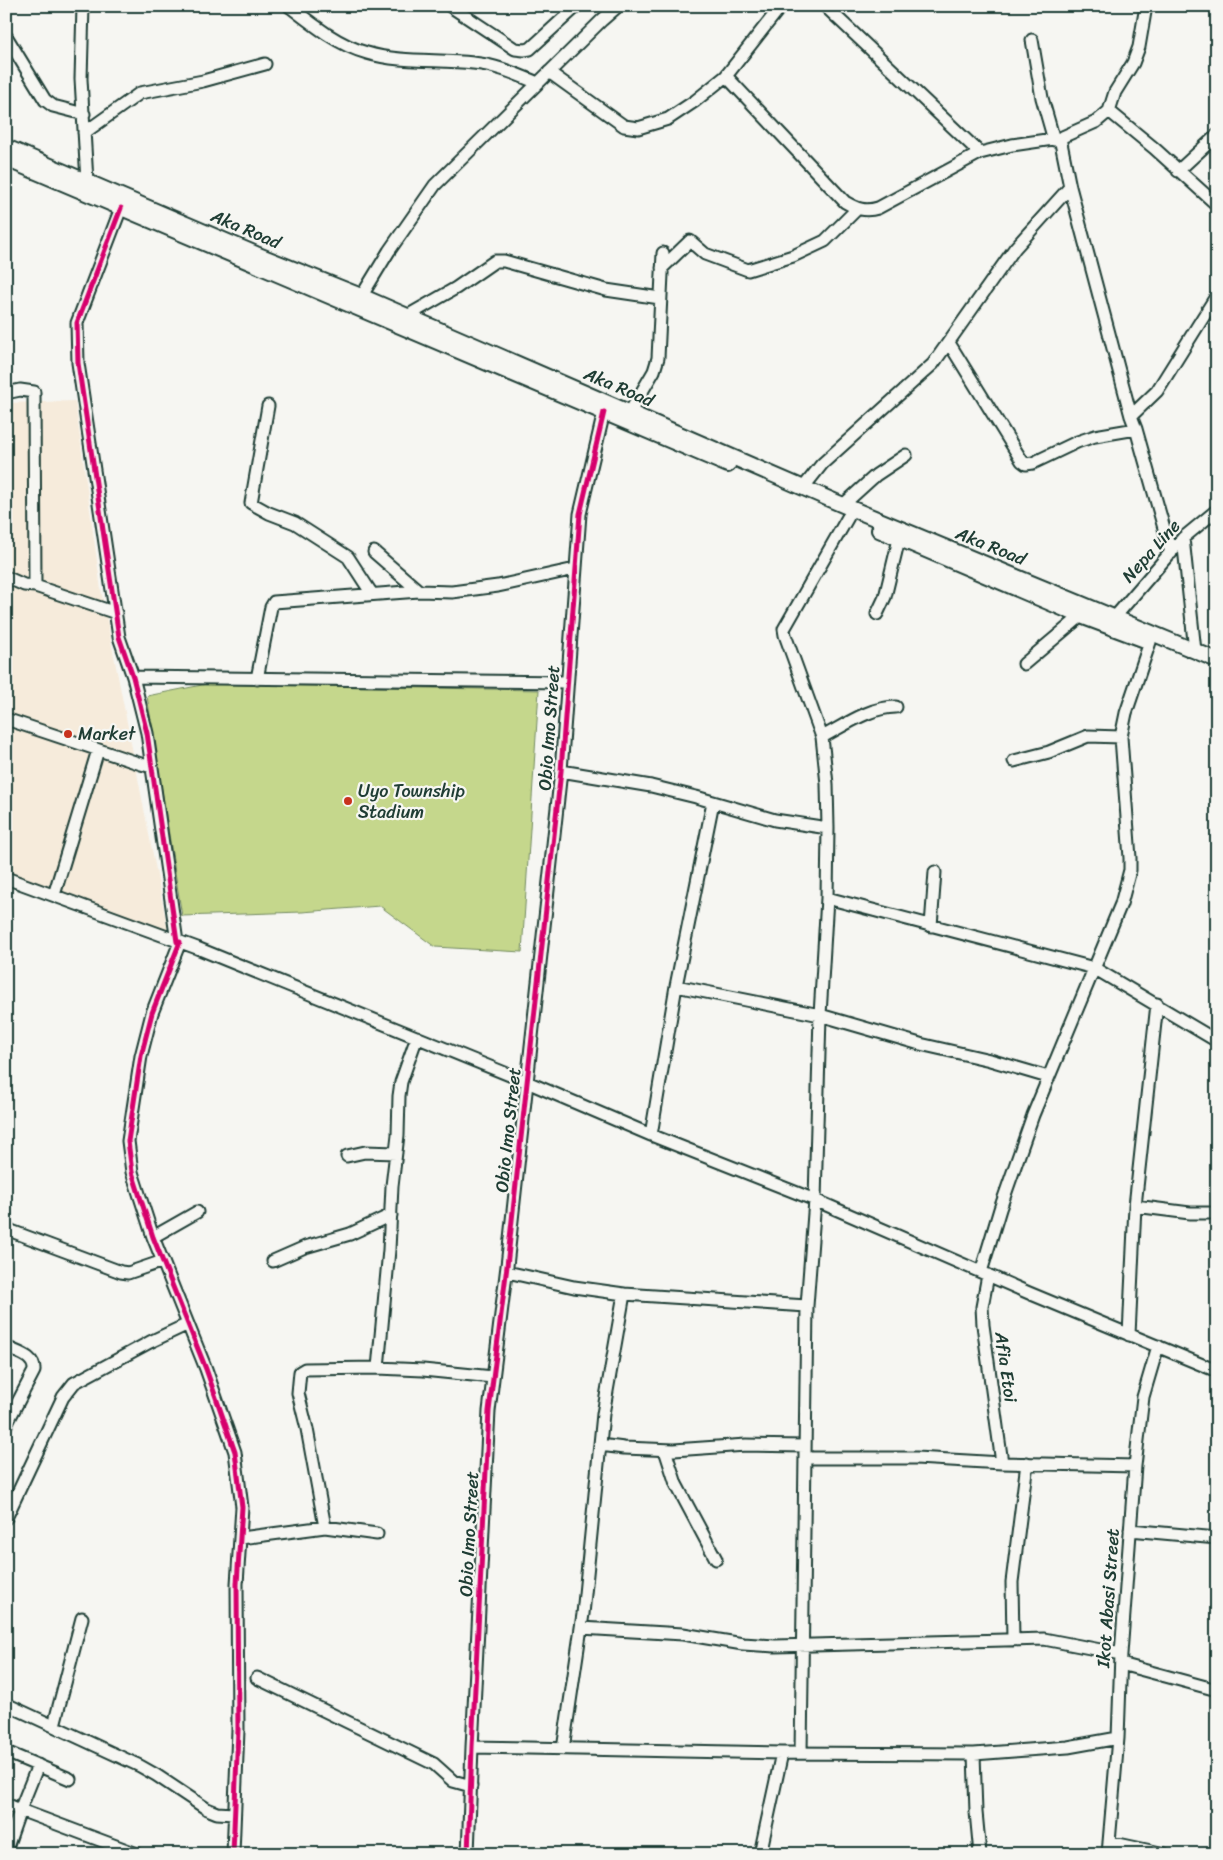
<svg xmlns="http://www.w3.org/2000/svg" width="1223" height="1860" viewBox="0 0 1223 1860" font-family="Sriracha,sans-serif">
	<rect width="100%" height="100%" fill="#f6f6f2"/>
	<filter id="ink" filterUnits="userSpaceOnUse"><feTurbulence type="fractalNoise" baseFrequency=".02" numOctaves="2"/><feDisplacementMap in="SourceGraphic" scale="10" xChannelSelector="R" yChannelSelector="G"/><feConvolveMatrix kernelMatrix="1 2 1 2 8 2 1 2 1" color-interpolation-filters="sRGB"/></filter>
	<g filter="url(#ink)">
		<path fill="#f6ebdb" d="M75,401L101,590L169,936L6,877V403Z"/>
		<path fill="#c5d78c" stroke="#728a60" d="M207,684L539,690L522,952L435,947L380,906L302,912L182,916L147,696Z"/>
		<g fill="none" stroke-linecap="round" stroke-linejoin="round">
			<defs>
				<path id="minor" d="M83,6L81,79L87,181
					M289,6C312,24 338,45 367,53C400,63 438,59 473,63C496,65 516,74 538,83
					M450,6L515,49L524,50L530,49L577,6
					M825,6L980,153
					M1146,6L1139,47L1133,63L1115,92L1109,111L1096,122L1060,138L1070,187L1131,416L1136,429L1171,553
					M6,36L45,100L53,106L84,114
					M1032,40L1042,98L1054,140
					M549,72L624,126L638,128L668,119L695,101L726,76L781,6
					M726,76L845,202C857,209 865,212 878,208L980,153L1012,145L1060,138
					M1109,111L1154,148L1217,205
					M84,133L140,93L203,81L265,64
					M1178,171L1217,135
					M121,208L77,323L78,363L119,637L133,677L147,733L177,942H180L152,1013L141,1056L128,1141L132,1172L153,1237L206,1369L235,1452L242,1507L237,1584L238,1730L233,1854
					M662,268L690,241L705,254L748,270L793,256L825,241L857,209
					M358,302L389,251L435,185L602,20L618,6
					M407,316L456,288L495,261H504L606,290L660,298
					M949,343L1022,461L1026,464L1033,463L1077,442L1095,436L1136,429
					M6,393L20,390L34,392L35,586
					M268,406L251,503L269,513L295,523L348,557L372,594
					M630,412L654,371L658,358L663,253
					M1131,416L1157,391L1217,295
					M803,488L822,464L933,364L1015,248L1070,187
					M843,505L876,475L906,455
					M1183,538L1195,651
					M374,552L419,591
					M6,577L24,585L35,586L116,613
					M877,614L885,597L899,539
					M1114,618L1183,538L1217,510
					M1024,664L1081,616
					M133,677L567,682
					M257,679L271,607L274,602L419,591L452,592L498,586L575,569
					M6,719L141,764L152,767
					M822,737C845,725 870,707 896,707
					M1014,761L1049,752L1088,736L1121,737
					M561,771L651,786L696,797L775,820L828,828
					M6,878L197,948L527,1082L651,1135L815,1200L1029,1293L1217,1371
					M54,895L98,750
					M827,898L1094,968L1217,1041
					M931,926L935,872
					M676,986L820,1015L920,1044L990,1060L1048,1077
					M651,1135L676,986L713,802
					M347,1156L365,1152L396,1153
					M1135,1206L1190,1213H1217
					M6,1229L121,1272L128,1273L163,1261
					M153,1237L197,1212
					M273,1261L305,1247L350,1234L391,1215
					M507,1272L574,1287L624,1294L807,1306
					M981,1272L1000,1209L1033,1115L1121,904L1130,870V858L1121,737L1126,713L1150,642
					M988,1275L982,1307L983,1325L1002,1463
					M1129,1335L1135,1206L1157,1004
					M6,1347C18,1353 35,1356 34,1371L6,1425
					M378,1368L389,1250L392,1186L398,1135L399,1096L401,1082L417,1037
					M600,1445L624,1448L674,1450L746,1445L805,1446
					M665,1450L676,1484L716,1559
					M805,1458H916L1002,1463L1135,1466
					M6,1518L63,1397L74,1383L150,1342L188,1324
					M325,1527L307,1429L298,1393L300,1372L305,1369L378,1368L423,1370L493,1377
					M1130,1530L1217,1538
					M241,1538L325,1527L377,1534
					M581,1628L683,1634L743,1644L775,1646L1044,1639L1121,1654
					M1013,1640L1012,1582L1027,1463
					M1121,1664L1217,1690
					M257,1678L434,1764L453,1781L471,1786
					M6,1704L140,1766L156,1775L207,1809L217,1813L234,1814
					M54,1725L82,1618
					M472,1747L782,1753L974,1754L1068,1747L1118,1738
					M563,1749L583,1614L603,1414L624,1294
					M6,1752L70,1779
					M801,1753L807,1306L815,1200L820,1015L827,898L828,828L827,784L822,737L785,635L784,629L848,517
					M974,1754L976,1812L980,1854
					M38,1765L20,1810L137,1854
					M6,1804L20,1810L6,1850
					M1109,1842L1165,1854
					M468,1854L472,1747L489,1411L507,1266L561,771L580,514L604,412
					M760,1854L782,1753
					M1108,1854L1118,1738L1121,1654L1135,1466L1143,1397L1158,1346"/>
				<path id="major" d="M6,147L256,254L361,296L843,505L1217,660
					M6,159L728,465
					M879,530L1081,616L1145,640"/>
			</defs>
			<use href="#minor" stroke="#1f3d34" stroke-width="15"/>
			<use href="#major" stroke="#1f3d34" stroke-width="18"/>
			<use href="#minor" stroke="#f6f6f2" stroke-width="11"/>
			<use href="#major" stroke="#f6f6f2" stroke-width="14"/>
			<defs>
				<path id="cycleway" d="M121,208L77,323L78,363L119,637L133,677L147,733L177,942H180L152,1013L141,1056L128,1141L132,1172L153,1237L206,1369L235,1452L242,1507L237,1584L238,1730L233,1854
					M468,1854L472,1747L489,1411L507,1266L561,771L580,514L604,412"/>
			</defs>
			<use href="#cycleway" stroke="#f6f6f2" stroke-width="8"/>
			<use href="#cycleway" stroke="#d6006c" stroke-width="5"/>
		</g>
	</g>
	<g fill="#c8321e" stroke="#f6f6f2" stroke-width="2">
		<circle cx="68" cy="734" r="5"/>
		<circle cx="348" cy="801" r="5"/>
	</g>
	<g text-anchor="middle" stroke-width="4.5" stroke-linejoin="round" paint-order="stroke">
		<g font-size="18" fill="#1f3d34" stroke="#f6f6f2">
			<text transform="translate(246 229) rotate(23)" y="6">Aka Road</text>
			<text transform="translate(619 387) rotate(23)" y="6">Aka Road</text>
			<text transform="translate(991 546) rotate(22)" y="6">Aka Road</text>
			<text transform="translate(1151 551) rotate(-48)" y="6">Nepa Line</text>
			<text transform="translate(549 728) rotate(-86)" y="6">Obio Imo Street</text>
			<text transform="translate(508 1130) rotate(-84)" y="6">Obio Imo Street</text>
			<text transform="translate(1006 1367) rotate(82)" y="6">Afia Etoi</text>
			<text transform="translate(469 1534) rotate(-87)" y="6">Obio Imo Street</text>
			<text transform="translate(1108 1598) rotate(-86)" y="6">Ikot Abasi Street</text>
		</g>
		<g font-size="18" fill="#1f3d34" stroke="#f6f6f2" text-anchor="start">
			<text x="78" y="740">Market</text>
			<text x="358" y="797">Uyo Township<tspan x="358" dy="21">Stadium</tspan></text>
		</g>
	</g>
	<rect width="1223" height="1860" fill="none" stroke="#f6f6f2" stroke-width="25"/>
	<rect x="12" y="12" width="1198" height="1835" fill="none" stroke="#1f3d34" stroke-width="2" filter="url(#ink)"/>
</svg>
